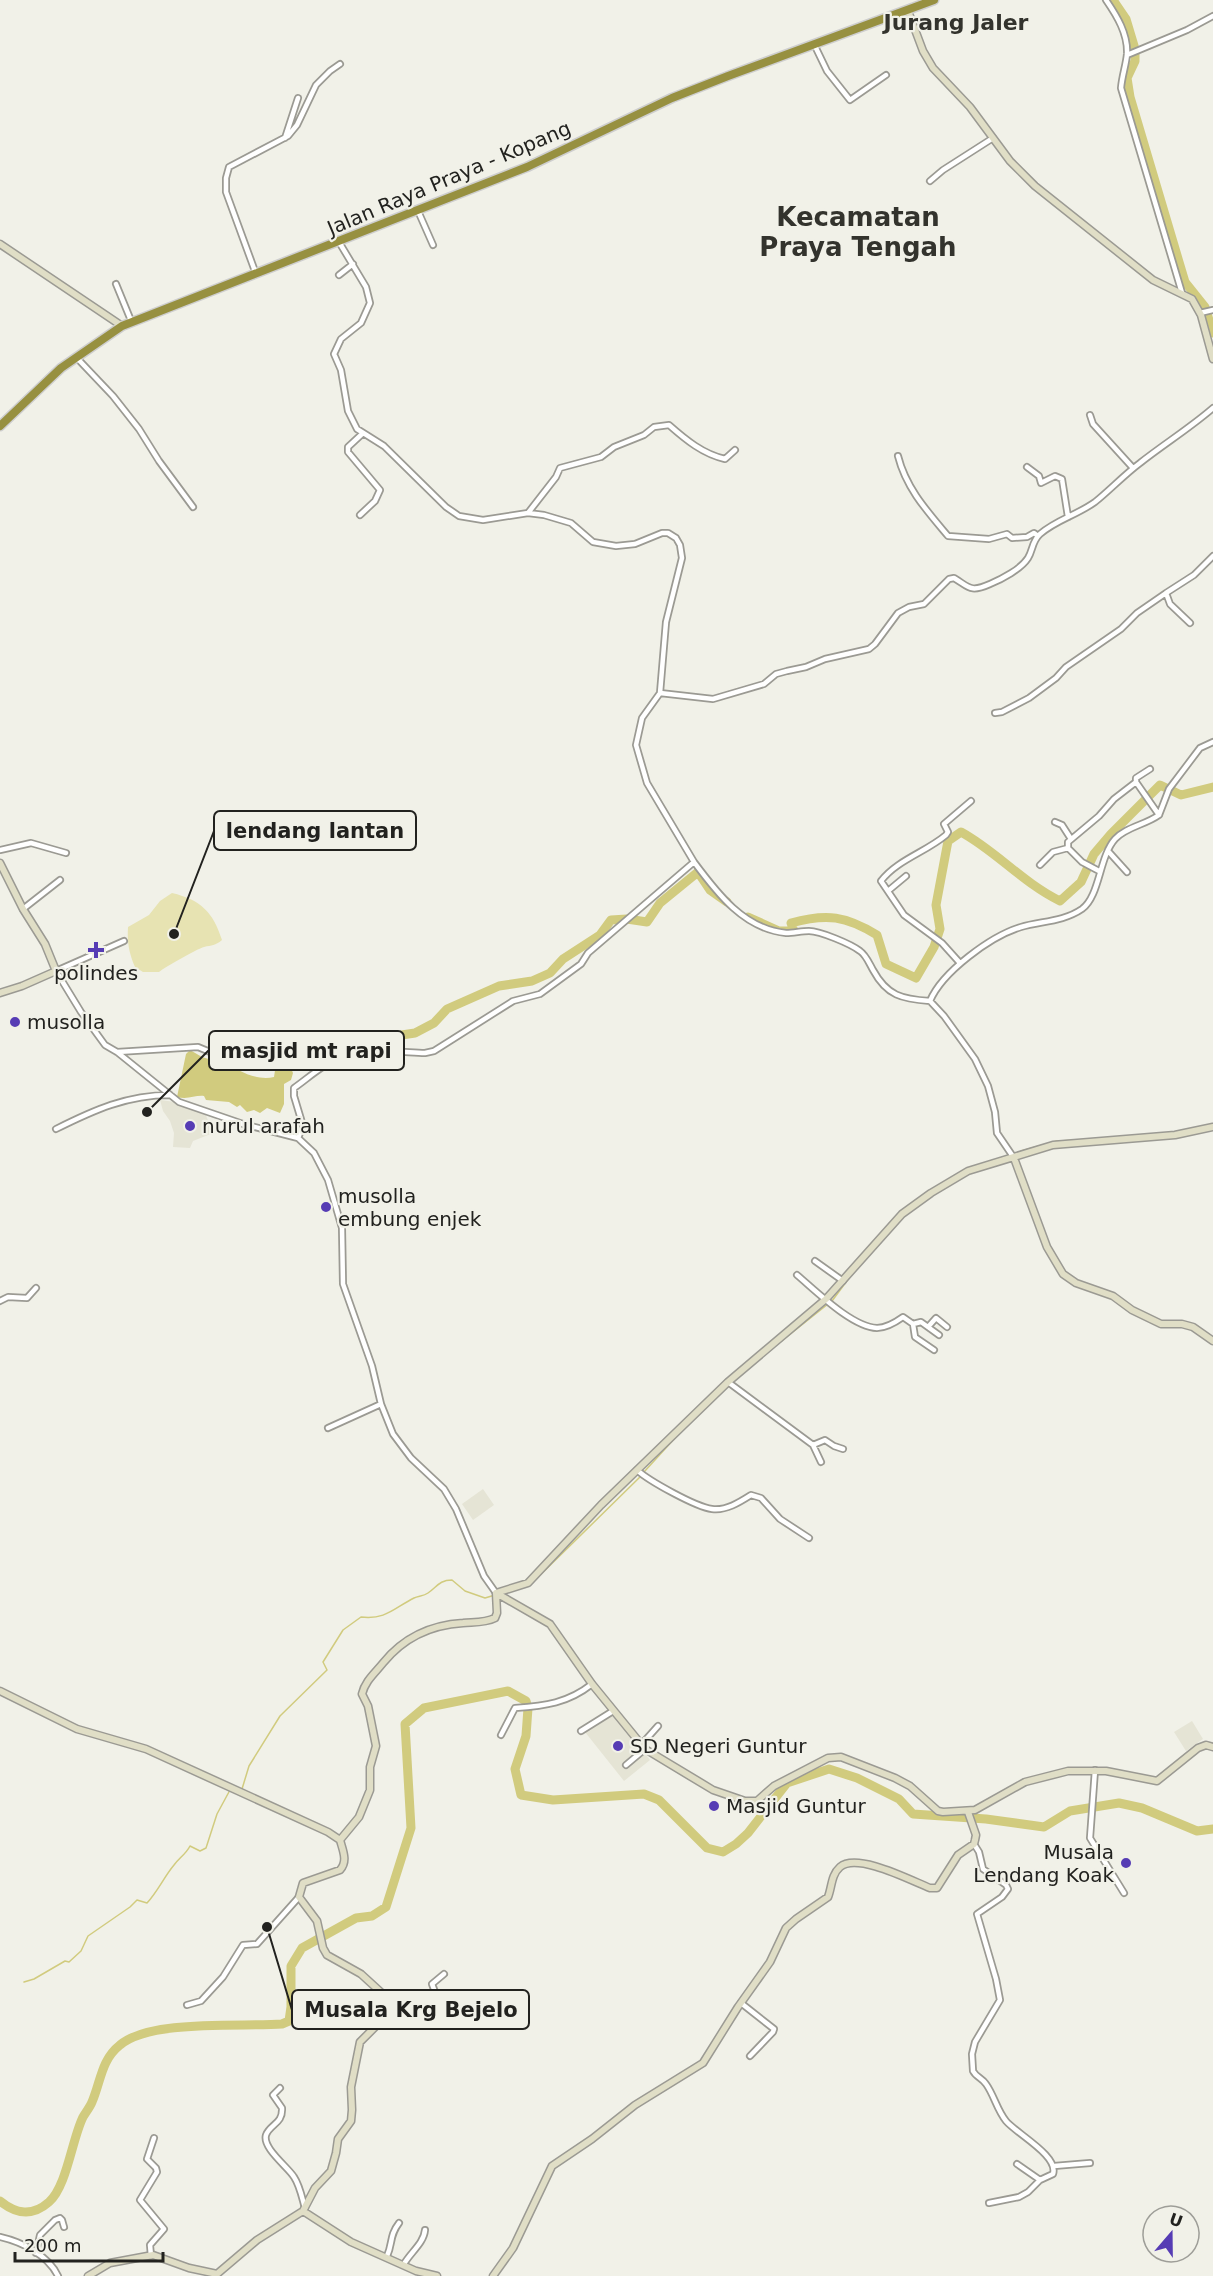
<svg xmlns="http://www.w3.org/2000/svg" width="1213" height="2276" viewBox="0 0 1213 2276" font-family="'DejaVu Sans',sans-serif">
	<rect width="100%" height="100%" fill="#f1f1e8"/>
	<path fill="#e5e4d5" d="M160,1100L175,1102L205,1113L213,1133L193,1141L190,1148L173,1147L174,1133L170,1121L163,1111Z
		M483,1489L494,1505L473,1520L462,1504Z
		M612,1711L650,1760L624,1781L585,1732Z
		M1192,1721L1203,1739L1186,1751L1174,1732Z"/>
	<path fill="#e7e3b2" d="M172,893C201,900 213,912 222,940C215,946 212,945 204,947C197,949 165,967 159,972H143L135,967C129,953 127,942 128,927L149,915L160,901Z"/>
	<path fill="#d1cb7e" d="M190,1050L202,1057L225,1064L227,1062C239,1072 258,1081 274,1077L276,1064L282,1062L290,1066L293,1073L291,1080L284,1084V1104L280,1113L267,1108L260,1113L254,1110L247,1112L240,1105L237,1107L229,1102L206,1100L204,1096C195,1095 188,1100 177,1097L186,1054Z"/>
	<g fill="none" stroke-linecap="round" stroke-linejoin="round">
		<path stroke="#d1cb7e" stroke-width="1.5" d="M1020,1153L1021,1151L1057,1141L1081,1140
			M832,1301L852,1274
			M759,1359L828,1304
			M687,1426L722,1392
			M644,1472L675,1438
			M531,1584L641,1476
			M239,1789H242L249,1766L280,1716L327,1670L323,1662L343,1630L361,1617C386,1620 394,1608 414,1598C419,1596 424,1596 428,1593C437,1587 439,1580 452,1580L465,1591L485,1598L495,1595
			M24,1982L34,1979L65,1961L69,1962L81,1951L88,1936L130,1907L137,1900L147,1903C158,1891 164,1877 174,1865C179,1858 186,1854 190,1846L200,1851L206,1848L217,1814L230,1790"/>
		<path stroke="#d1cb7e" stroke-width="9" d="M1113,0L1126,19L1135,49V61L1127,78L1130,97L1179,262L1185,282L1205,307L1213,333
			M748,917L779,931H794L791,923C827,913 846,916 877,935L886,964L916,978L934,947L940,929L936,905L948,841L961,832C996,851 1023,883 1060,901L1081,882L1094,854L1111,834L1160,785L1181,795L1213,787
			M285,1064L298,1047L375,1039L415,1033L434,1023L447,1009L499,986L532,981L550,973L563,959L600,935L611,920L627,919L647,922L660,903L698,872L710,890L727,902
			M0,2201C16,2214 32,2217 49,2202C67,2186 72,2139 83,2117C86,2112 90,2107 92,2102C101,2081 101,2060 120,2045C150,2019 242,2027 282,2024L289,2021L291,2007V1966L302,1948L356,1918L372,1916L386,1907L411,1828L405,1724L424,1708L508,1691L526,1701L528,1708L526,1736L515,1769L521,1795L553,1800L644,1794L659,1800L707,1848L723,1852L736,1844L748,1833L787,1783L829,1769L857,1778L899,1799L913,1814L986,1819L1044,1827L1070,1811L1119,1803L1142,1808L1197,1831L1213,1829"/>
		<defs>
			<path id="street" d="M1106,0C1117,16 1128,34 1127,54C1126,65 1122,76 1121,88L1182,293
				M814,44L827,71L850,100L886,75
				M1127,55L1187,30L1213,16
				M285,138L298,98
				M930,181L943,170L993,138
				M418,211L433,245
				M256,274L226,192V178L229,167L288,136L297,125L316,85L330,71L340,64
				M339,275L353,264
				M116,284L132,323
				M1200,313L1213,310
				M76,357L113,396L139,429L159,461L193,507
				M1090,415L1093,424L1133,468
				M898,456C906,488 927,511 948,536L989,539L1007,534L1012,538L1027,537L1034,533L1038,536
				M1027,467L1039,476L1041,483L1055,476L1062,479L1068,517
				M528,513L556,477L560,468L601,457L614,447L644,435L654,427L669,425C686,440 703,454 725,459L735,450
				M360,515L375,501L380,490L348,452V447L362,434
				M1190,623L1170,604L1166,593L1194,575L1213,556
				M660,693L713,699L764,684L776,674L787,671L806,667L825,659L869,649L875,644L898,613L909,607L924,604L949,579L954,578C969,587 970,593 990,584C1002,579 1021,569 1028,558C1033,550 1032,541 1040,534C1056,520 1077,515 1095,502C1110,490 1124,475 1140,463C1164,444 1190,428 1213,408
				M995,713L1002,712L1029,698L1056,678L1066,667L1121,629L1137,613L1166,593
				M1136,782L1159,815
				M1055,822L1062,825L1071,839
				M0,850L31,843L66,853
				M1108,851L1127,872
				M694,862C717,893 744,929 786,933C794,933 801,931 809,931C820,931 851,944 860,951C866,955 869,963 873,970C887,996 902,999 930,1001C942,972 991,936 1021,927C1041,921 1063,922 1082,909C1100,896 1099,857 1115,839C1126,827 1145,825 1159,815L1169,789L1200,748L1213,742
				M1040,865L1053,852L1068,848
				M1099,871L1082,862L1068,848V842L1099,816L1114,799L1136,782V778L1150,769
				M888,891L906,876
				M23,909L60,880
				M124,941L56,971L81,1012L105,1045L117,1052L179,1102L243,1124L298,1138L303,1126L294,1096V1088C307,1079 322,1065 337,1059C364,1047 397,1052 425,1053L434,1051L513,1001L540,994L581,964L588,953L694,862L647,783L636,745L642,718L660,693L666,622L682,558L680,545L676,538L668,533H662L635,544L616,546L593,542L571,523L544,515L528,513L483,520L459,516L446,507L384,446L357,429L348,411L341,370L334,354L341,339L361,323L370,303L366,287L339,242
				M960,963L942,943L904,915L881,881C897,860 926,852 946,835L948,832L944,824L971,801
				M930,1001L944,1016L975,1059L988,1086L995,1112L997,1133L1014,1158
				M117,1052L198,1047L215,1054L225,1055L233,1054L252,1044
				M56,1129C94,1110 127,1095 170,1095
				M298,1138L314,1153L328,1180L342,1228L343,1284L372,1366L381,1404L393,1434L411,1458L444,1489L456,1509L484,1576L496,1593
				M815,1261L843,1281
				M797,1275C816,1291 852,1327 877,1328C887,1328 896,1322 903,1317L913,1324L921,1322L939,1335
				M0,1301L8,1297L27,1298L36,1288
				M913,1324L915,1337L934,1350
				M928,1327L936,1318L947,1327
				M728,1382L813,1445L821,1462
				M328,1428L381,1404
				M813,1445L825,1440L834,1446L843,1449
				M637,1470C649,1481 696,1507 712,1509C726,1511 740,1502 751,1495L761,1498L780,1519L809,1538
				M581,1731L613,1711
				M501,1735L515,1708C545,1706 568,1703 592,1684
				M641,1745L658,1726
				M626,1765L645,1749
				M1095,1770L1090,1838L1124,1893
				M974,1844L979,1852L983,1869L1006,1885L1008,1889L1002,1897L977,1914L996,1979L1000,2000L975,2042L972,2054L973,2071C976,2077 982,2078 986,2084C994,2095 997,2110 1006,2121C1017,2134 1059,2156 1053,2174L1040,2180L1028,2192L1019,2197L989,2203
				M741,2003L774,2029L773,2032L750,2056
				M187,2005L201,2001L223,1977L243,1945L257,1944L299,1897
				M396,2006L431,1997L435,1992L432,1984L444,1974
				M280,2088L273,2095L282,2108C283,2124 270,2124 266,2135C262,2148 288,2167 294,2177C300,2186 302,2198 305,2208
				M1017,2164L1040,2180
				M1054,2166L1090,2163
				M0,2237C22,2242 48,2255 58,2276
				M36,2253L40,2235L55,2220L60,2218L62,2220L64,2227
				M151,2256L150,2245L164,2229L140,2200L157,2172L156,2168L147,2159L154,2138
				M387,2256C393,2243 389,2236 399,2223
				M404,2264C410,2253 424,2243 425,2230"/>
			<path id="secondary" d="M908,11L923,51L933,68L970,107L1010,161L1035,186L1153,280L1192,299L1201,315L1213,359
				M0,244L122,326
				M0,863L23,909L45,944L56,971L22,986L0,993
				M1014,1158L1047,1247L1063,1274L1076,1283L1113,1296L1132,1310L1161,1324H1182L1193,1327L1213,1341
				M496,1593L528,1583L601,1505L728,1382L826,1299L902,1214L931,1193L968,1171L1053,1145L1175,1135L1213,1127
				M496,1593L550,1624L592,1684L645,1749L713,1790L745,1801H757L774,1786L828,1758L841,1757L895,1778L910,1786L938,1811L943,1812L975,1810L1025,1782L1068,1771H1106L1157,1781L1198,1748L1206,1745L1213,1747
				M0,1691L77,1729L146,1749L328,1832L340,1840L359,1817L370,1790V1767L376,1746L368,1706L362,1694C365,1681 375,1673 383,1663C404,1637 430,1625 463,1623C474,1622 485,1623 495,1618L497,1613L496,1593
				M303,2211L315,2188L331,2171L336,2153L338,2139L351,2121L352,2110L351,2087L360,2042L396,2006L361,1974L327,1955L323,1948L317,1921L299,1897L303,1883L340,1870C348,1861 343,1851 340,1840
				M88,2276L110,2263L153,2255L189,2268L217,2274L257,2240L303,2211L351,2242L416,2271L437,2276
				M493,2276L513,2248L552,2166L592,2139L635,2105L703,2063L738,2007L770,1962L786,1928L796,1919L828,1897C832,1887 831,1875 840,1867C857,1852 912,1881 930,1888H937L958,1855L974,1844L975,1840L976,1835L968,1812"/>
			<path id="highway" d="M0,426L61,368L122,326L527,167L672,98L728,76L934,0"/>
		</defs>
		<use href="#street" stroke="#9b9a93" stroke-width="8"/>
		<use href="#secondary" stroke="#9b9a93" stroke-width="9"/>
		<use href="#highway" stroke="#cecece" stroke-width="11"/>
		<use href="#street" stroke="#fff" stroke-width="4.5"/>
		<use href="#secondary" stroke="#e0dec6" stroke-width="6"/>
		<use href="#highway" stroke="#979040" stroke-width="8"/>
	</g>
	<g fill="#563cb4" stroke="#f1f1e8" stroke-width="2">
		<path d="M93 941h6v6h6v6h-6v6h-6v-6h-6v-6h6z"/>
		<circle cx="15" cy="1022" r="6"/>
		<circle cx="190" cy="1126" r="6"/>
		<circle cx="326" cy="1207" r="6"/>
		<circle cx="618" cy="1746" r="6"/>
		<circle cx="714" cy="1806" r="6"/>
		<circle cx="1126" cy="1863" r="6"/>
	</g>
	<g text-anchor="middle" stroke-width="4.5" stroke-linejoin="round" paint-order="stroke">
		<g font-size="20" fill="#22221f" stroke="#f1f1e8">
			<text transform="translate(449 178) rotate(-23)" y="7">Jalan Raya Praya - Kopang</text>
		</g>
		<g font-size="20" fill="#22221f" stroke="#f1f1e8" text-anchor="start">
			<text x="96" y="980" text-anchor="middle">polindes</text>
			<text x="27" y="1029">musolla</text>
			<text x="202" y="1133">nurul arafah</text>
			<text x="338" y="1203">musolla<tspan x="338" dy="23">embung enjek</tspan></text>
			<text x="630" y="1753">SD Negeri Guntur</text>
			<text x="726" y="1813">Masjid Guntur</text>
			<text x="1114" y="1859" text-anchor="end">Musala<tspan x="1114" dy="23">Lendang Koak</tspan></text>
		</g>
		<g font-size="22" font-weight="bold" fill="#33332d" stroke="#f1f1e8">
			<text x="956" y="30">Jurang Jaler</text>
		</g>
		<g font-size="26" font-weight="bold" fill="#33332d" stroke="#f1f1e8">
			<text x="858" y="226">Kecamatan<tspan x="858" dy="30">Praya Tengah</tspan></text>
		</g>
	</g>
	<path fill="none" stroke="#22221f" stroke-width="2" d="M174 934L214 831M147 1112L209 1050M267 1927L292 2010"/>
	<g fill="#22221f" stroke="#f1f1e8" stroke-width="2">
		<circle cx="174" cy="934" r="6"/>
		<circle cx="147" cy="1112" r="6"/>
		<circle cx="267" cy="1927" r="6"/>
	</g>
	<g fill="#f1f1e8" stroke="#22221f" stroke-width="2">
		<rect x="214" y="811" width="202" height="39" rx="6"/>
		<rect x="209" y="1031" width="195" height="39" rx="6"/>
		<rect x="292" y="1990" width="237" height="39" rx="6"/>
	</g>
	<g font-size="21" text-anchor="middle" font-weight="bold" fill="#22221f">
		<text x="315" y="838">lendang lantan</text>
		<text x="306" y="1058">masjid mt rapi</text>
		<text x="411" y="2017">Musala Krg Bejelo</text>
	</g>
	<g transform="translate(1171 2234) rotate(20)"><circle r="28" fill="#f1f1e8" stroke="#9e9e98" stroke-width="1.5"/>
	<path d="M0-4.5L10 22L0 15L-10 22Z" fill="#563cb4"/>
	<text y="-9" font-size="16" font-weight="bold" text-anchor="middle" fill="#22221f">U</text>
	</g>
	<path d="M15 2252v9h148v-9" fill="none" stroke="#22221f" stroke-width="3"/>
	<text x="24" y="2252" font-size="18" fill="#22221f" stroke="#f1f1e8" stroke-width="4.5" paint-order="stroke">200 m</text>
</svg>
